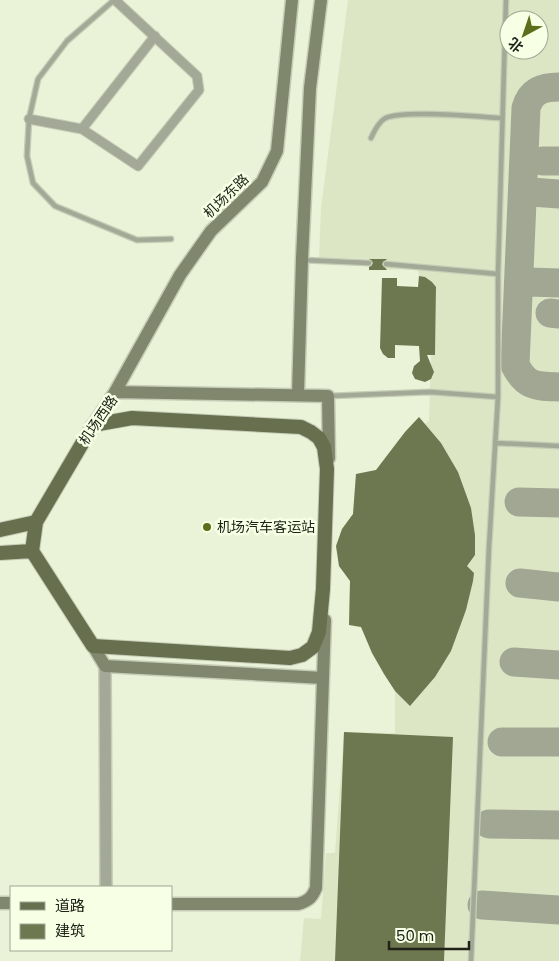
<svg xmlns="http://www.w3.org/2000/svg" width="559" height="961" viewBox="0 0 559 961" font-family="Poppins,'Noto Sans SC',sans-serif">
	<rect width="100%" height="100%" fill="#eaf2d8"/>
	<path fill="#dce6c5" fill-rule="evenodd" d="M348,0H559V961H300L304,918L321,919L326,853H335L344,732L395,733V691L361,627L349,625L350,581L339,566L336,546L342,529L353,514L356,474L376,470L405,432L419,417L425,424L429,421L431,355H435L436,288L432,282L425,277L419,276L418,269L369,270V259L319,258L321,208ZM509,20H539V50H509Z"/>
	<g fill="none" stroke-linecap="round" stroke-linejoin="round">
		<path stroke="#a1a793" stroke-width="29" d="M559,87C542,87 531,91 526,108L515,365C526,387 536,386 559,387
			M543,161H559
			M531,192L559,194
			M530,282L559,283
			M550,313L559,314
			M519,502L559,503
			M520,583L559,587
			M514,662L559,665
			M502,742H559
			M489,824L559,825
			M482,905L559,910"/>
	</g>
	<path fill="#6e7850" d="M369,259H387L382,264L387,270H369V267L373,263Z
		M419,276L425,277L432,282L436,287L435,355H427L434,372L431,379L425,382L415,379L412,373L414,366L420,361L419,346L395,345V358H388L383,354L380,348L382,278H397V286L418,287Z
		M419,417L441,443L458,472L471,508L475,535V555L467,566L474,573L473,581L466,610L451,651L435,677L410,706L395,691L384,674L372,653L361,627L349,625L350,581L339,566L336,546L342,529L353,514L356,474L376,470L405,432Z
		M344,732L453,737L444,961H335Z"/>
	<g fill="none" stroke-linecap="round" stroke-linejoin="round">
		<defs>
			<path id="service" d="M114,0L67,41L38,79L29,119L27,156L33,183L55,206L137,240L171,239
				M371,138C374,132 377,124 384,119C399,109 480,117 502,118
				M303,260L369,263
				M386,264L498,274
				M329,396L430,392L498,397
				M495,443L559,446
				M471,961L489,547L498,397V274L506,0"/>
			<path id="minor" d="M29,119L82,129L138,166L199,90L197,76L115,0
				M82,129L155,36"/>
			<path id="tertiary" d="M105,666L106,887"/>
			<path id="secondary" d="M115,392L180,275L211,231L262,182L277,151L292,0
				M298,394L302,259L310,88L321,0
				M93,425L115,392L328,396L329,458
				M93,646L105,666L323,678L325,620
				M0,903H11
				M171,904H298C308,901 312,898 316,888L323,678"/>
			<path id="primary" d="M0,530L36,522L93,425L132,418L301,427L311,432L319,438L324,447L327,469L323,589L319,632L313,647L302,655L290,658L93,646L32,551L36,522
				M0,553L32,551"/>
		</defs>
		<use href="#service" stroke="#c6cdb6" stroke-width="7"/>
		<use href="#minor" stroke="#c6cdb6" stroke-width="11"/>
		<use href="#tertiary" stroke="#c6cdb6" stroke-width="14"/>
		<use href="#secondary" stroke="#c6cdb6" stroke-width="15"/>
		<use href="#primary" stroke="#c6cdb6" stroke-width="16"/>
		<use href="#service" stroke="#a3a996" stroke-width="4.5"/>
		<use href="#minor" stroke="#a3a996" stroke-width="9"/>
		<use href="#tertiary" stroke="#a3a996" stroke-width="11"/>
		<use href="#secondary" stroke="#80876c" stroke-width="12"/>
		<use href="#primary" stroke="#676f4e" stroke-width="14"/>
	</g>
	<circle fill="#5d6d19" stroke="#f7ffe5" stroke-width="2" cx="207" cy="527" r="5"/>
	<g text-anchor="middle" stroke-width="5" stroke-linejoin="round" paint-order="stroke">
		<g font-size="14" fill="#202219" stroke="#f7ffe5">
			<text transform="translate(226 196) rotate(-44)" y="5">机场东路</text>
			<text transform="translate(98 420) rotate(-56)" y="5">机场西路</text>
		</g>
		<g font-size="14" fill="#202219" stroke="#f7ffe5" text-anchor="start">
			<text x="217" y="532">机场汽车客运站</text>
		</g>
	</g>
	<rect x="10" y="886" width="162" height="65" fill="#f7ffe5" stroke="#a1a793"/>
	<rect x="20" y="902" width="25" height="8" fill="#676f4e" stroke="#a1a793"/>
	<text x="55" y="911" font-size="15" fill="#202219">道路</text>
	<rect x="20" y="924" width="25" height="15" fill="#6e7850" stroke="#a1a793"/>
	<text x="55" y="936" font-size="15" fill="#202219">建筑</text>
	<g transform="translate(524 35) rotate(220)"><circle r="24" fill="#f7ffe5" stroke="#a1a793"/>
	<path d="M0-4L9 19L0 12L-9 19Z" fill="#5d6d19"/>
	<text y="-8" font-size="14" font-weight="bold" text-anchor="middle" fill="#202219">北</text>
	</g>
	<path d="M389 941v8h80v-8" fill="none" stroke="#202219" stroke-width="2.5"/>
	<text x="396" y="941" font-size="15" fill="#202219" stroke="#f7ffe5" stroke-width="4" paint-order="stroke">50 m</text>
</svg>
